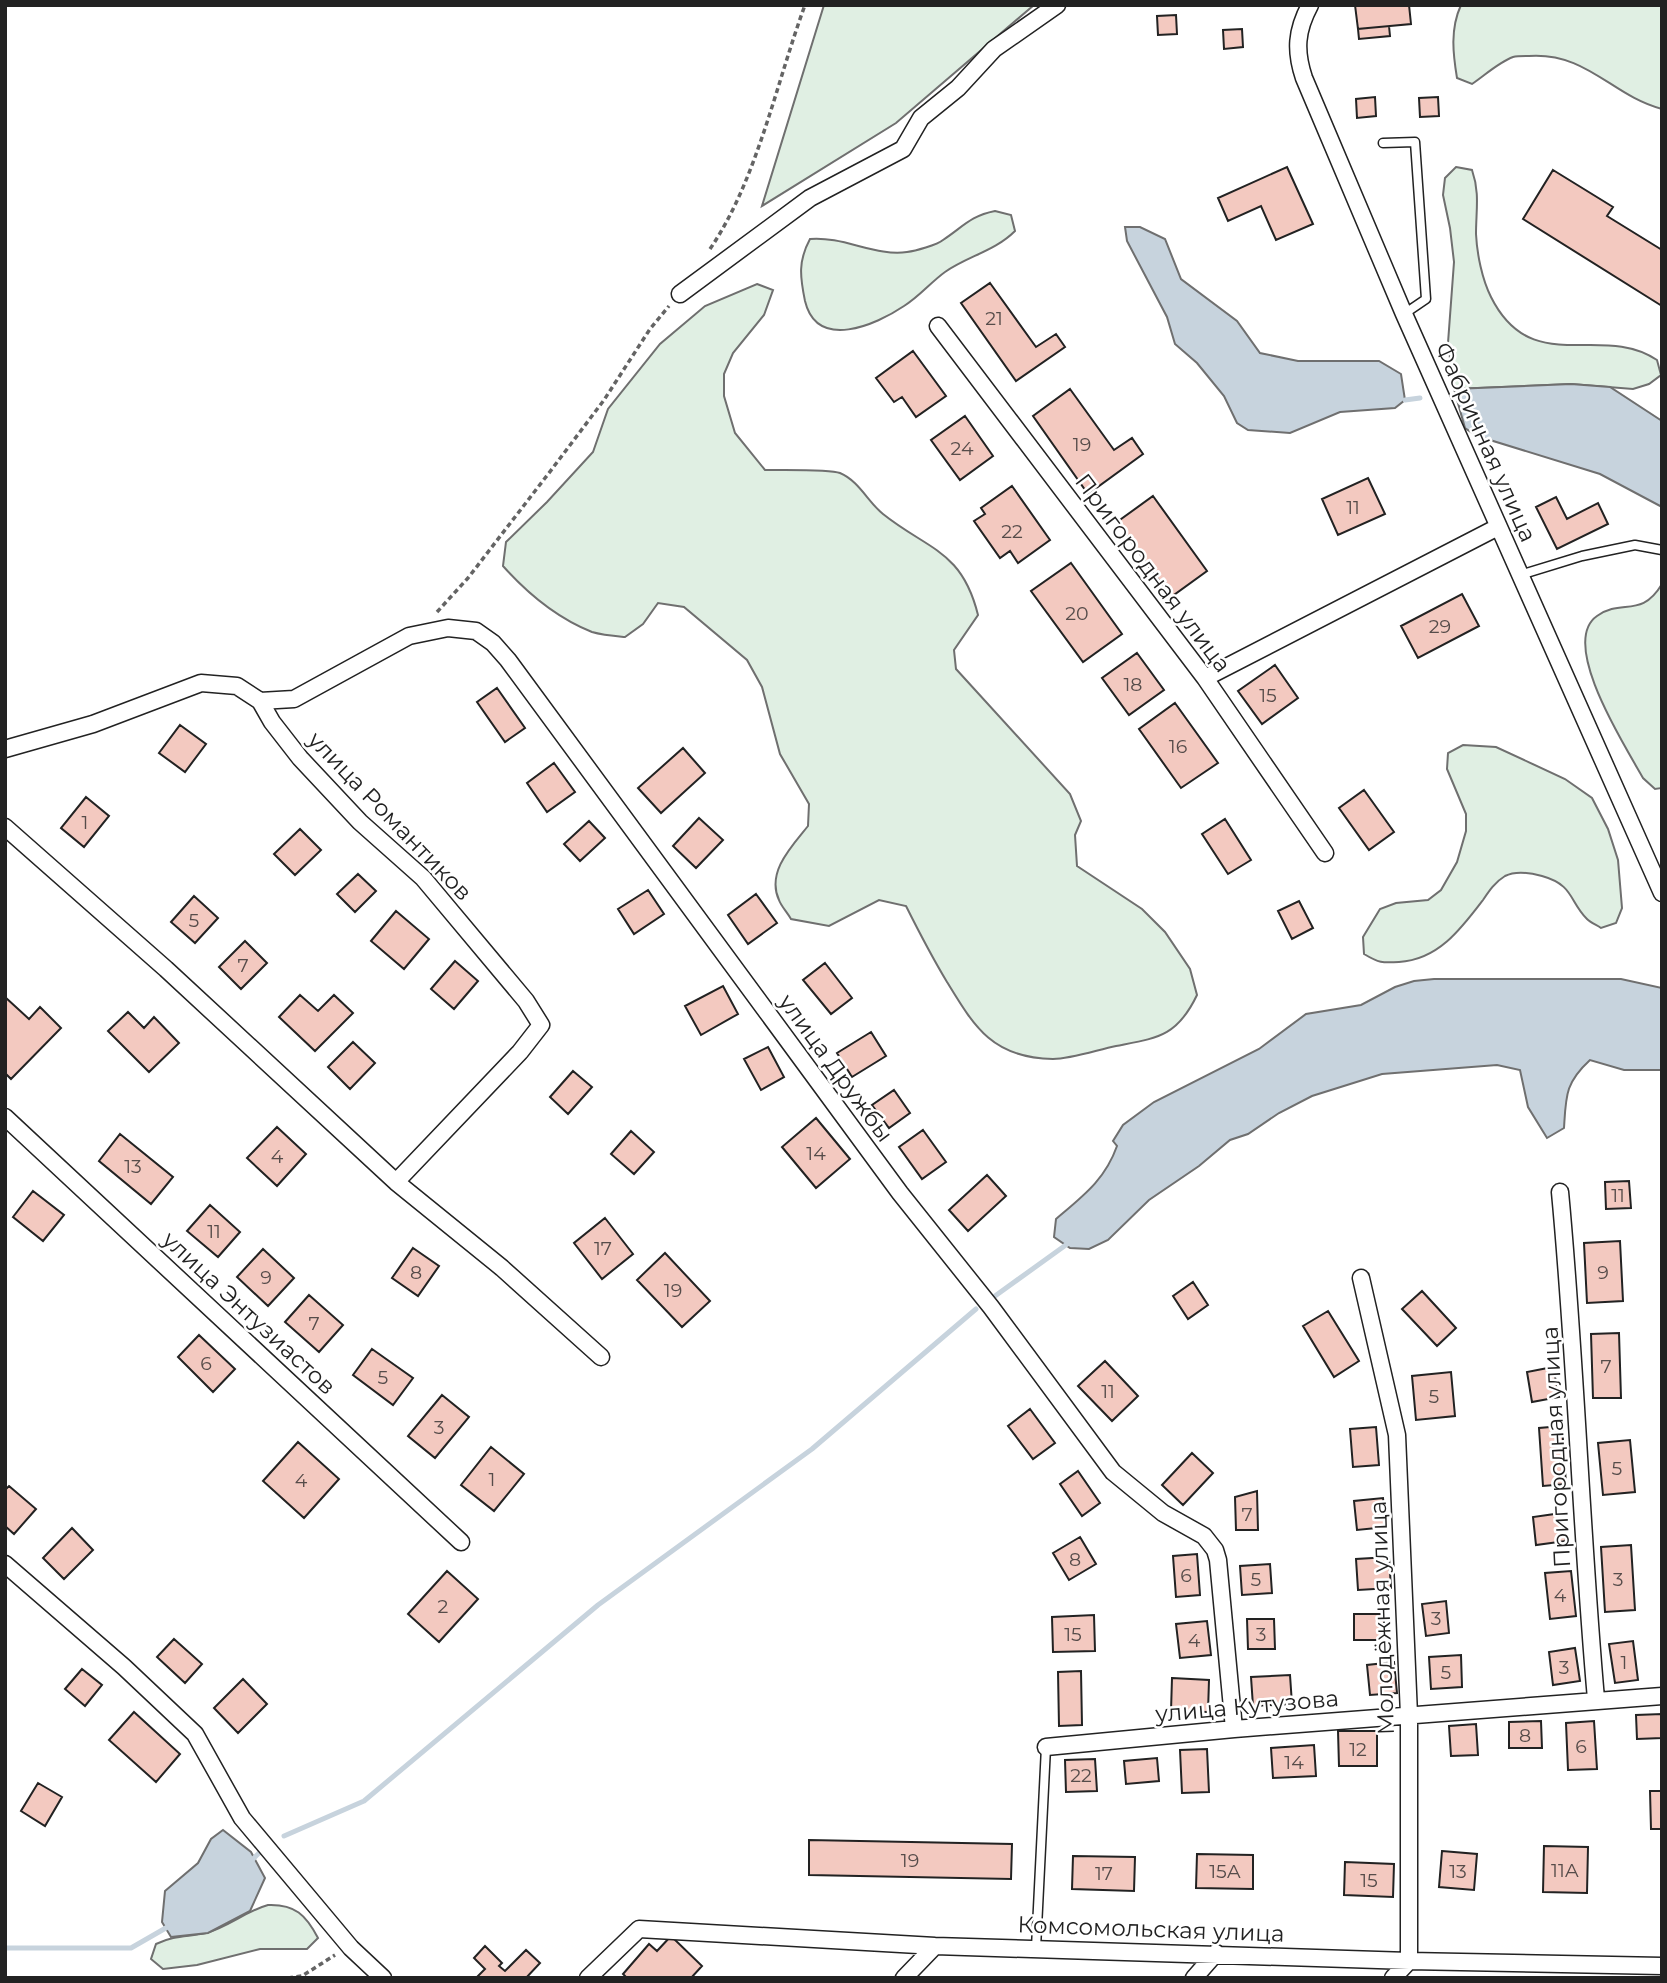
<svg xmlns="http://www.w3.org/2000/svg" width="1667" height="1983" viewBox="0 0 1667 1983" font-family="Montserrat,sans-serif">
	<rect width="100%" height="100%" fill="#fff"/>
	<path fill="#e0efe3" stroke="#6f6f6f" stroke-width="2" d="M824,5H1034L896,123L762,206Z
		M1461,5H1662V109C1612,96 1587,52 1529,56C1524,56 1517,56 1513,57C1499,62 1484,76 1472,84L1457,78C1453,54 1450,29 1461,5Z
		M1456,167L1472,170C1480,193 1476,210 1476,234C1477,254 1482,279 1491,297C1532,379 1601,322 1657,360L1661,375L1649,384L1633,389L1571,384L1454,389L1448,343L1454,262L1450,228L1443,195L1445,178Z
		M995,211L1011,215L1015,231C995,251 968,256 945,272C931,282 919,297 904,306C876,325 817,351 805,301C800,277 798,261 810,239C843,236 877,257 907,252C915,251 937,245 943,240C963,227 970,216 995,211Z
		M757,284L773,290L764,315L733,353L724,374V396L735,433L765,470C780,470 830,469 840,473C859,481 868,502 883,514C928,550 962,550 978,615L954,650L956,669L1070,794L1081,821L1075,835L1077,866L1142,909L1165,932L1190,969L1197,995C1177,1037 1157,1038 1116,1046C1097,1050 1071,1059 1053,1059C993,1058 975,1028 947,982C932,957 919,932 906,906L879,900L829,926L791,919C787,912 781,906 779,900C766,872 792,846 808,826L809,804L780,754L762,687L747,660L684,607L658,603L643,624L625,637C614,636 602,635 592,632C557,618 528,594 503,566L506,542L547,502L593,452L608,409L660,344L705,306Z
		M1662,584V788L1655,789L1643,778C1627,749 1558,643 1597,616C1622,598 1641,619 1662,584Z
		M1463,745L1496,747L1565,779L1592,798L1608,829L1618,860L1622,908L1616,923L1601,928C1597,925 1591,923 1587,919C1569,901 1574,885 1542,876C1531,873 1515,871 1505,876C1495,882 1489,891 1483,900C1461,929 1438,960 1399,962C1382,963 1379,963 1364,954L1363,937L1380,909L1396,903L1428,900L1441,890L1457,862L1466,831V814L1447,769L1448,753Z
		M268,1905C295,1904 306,1915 318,1938L307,1949H260L197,1965L163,1969L151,1959L156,1944C175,1935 188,1937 206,1933C228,1927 246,1911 268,1905Z"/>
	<path fill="#c7d3dd" stroke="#6f6f6f" stroke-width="2" d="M1125,227H1140L1165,239L1181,279L1237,321L1260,353L1298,361H1379L1401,374L1405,400L1395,408L1340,412L1290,433L1248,430L1237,423L1224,396L1197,363L1175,344L1167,317L1127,241Z
		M1571,384L1610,387L1662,421V507L1600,474L1477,436L1465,428L1454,389Z
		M1434,979H1621L1662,988V1070H1624L1590,1060C1565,1083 1566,1096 1564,1128L1547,1138L1528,1107L1520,1070L1497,1065L1382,1074L1312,1096L1279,1113L1248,1134L1230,1140L1199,1166L1149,1200L1108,1240L1089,1249L1070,1248L1054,1237L1056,1219C1083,1196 1105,1180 1117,1146L1113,1141L1123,1125L1154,1102L1259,1049L1306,1014L1361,1005L1395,987L1414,981Z
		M223,1830L251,1852L265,1878L250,1911L208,1933L171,1937L162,1922L165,1891L198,1863L211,1839Z"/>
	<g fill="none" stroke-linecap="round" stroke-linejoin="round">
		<path stroke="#c7d3dd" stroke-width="5" d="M1405,400L1420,398
			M995,1296L1070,1242
			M284,1836L364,1801L598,1605L812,1449L976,1309
			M249,1863L261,1851
			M5,1948H131L171,1925"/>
	</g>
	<path fill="#f3c9c0" stroke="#222" stroke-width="2" d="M1355,5H1409L1411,24L1358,29Z
		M1176,15L1177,34L1158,35L1157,16Z
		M1389,26L1390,36L1359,39L1358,29Z
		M1242,29L1243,47L1224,49L1223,30Z
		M1375,97L1376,116L1357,118L1356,99Z
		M1438,97L1439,116L1420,117L1419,98Z
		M1287,167L1313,224L1276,240L1261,206L1228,221L1218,198Z
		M1553,170L1613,207L1607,216L1662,250V306L1523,219Z
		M990,283L1036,347L1056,334L1065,347L1016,381L961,303Z
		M913,351L946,396L916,417L902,397L894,402L876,378Z
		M1070,389L1114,450L1132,438L1143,454L1088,494L1033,416Z
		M965,416L993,456L960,480L931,440Z
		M1368,478L1385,514L1338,535L1322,499Z
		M1012,486L1050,540L1018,563L1010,551L1000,558L974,521L985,514L981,508Z
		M1153,496L1207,571L1171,597L1117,522Z
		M1556,497L1567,519L1598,503L1608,524L1557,549L1536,507Z
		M1071,563L1122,634L1083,662L1031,591Z
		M1462,594L1479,626L1418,658L1401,626Z
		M1137,653L1164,690L1129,715L1102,678Z
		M1275,665L1298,698L1262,724L1238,691Z
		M497,688L525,728L505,742L477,702Z
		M1175,703L1218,763L1181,788L1139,729Z
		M180,725L206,744L185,772L159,753Z
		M683,748L705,773L661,813L638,788Z
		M554,763L575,792L547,812L527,783Z
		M1364,790L1394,832L1369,850L1339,808Z
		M86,797L109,816L84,847L61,828Z
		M699,818L723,840L696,868L673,846Z
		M1225,819L1251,860L1228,874L1202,834Z
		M589,821L605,838L580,861L564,844Z
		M300,829L321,850L295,875L274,854Z
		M358,874L376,891L355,912L337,894Z
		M648,890L664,914L634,934L618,909Z
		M756,894L777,923L748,944L728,915Z
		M194,896L218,918L195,943L171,922Z
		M1299,901L1313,928L1292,939L1278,911Z
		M396,911L429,939L404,969L371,941Z
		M245,941L267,963L241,989L219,967Z
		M455,961L478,981L454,1009L431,989Z
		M825,963L852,998L831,1014L803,980Z
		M723,986L738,1014L701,1035L685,1006Z
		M300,995L318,1011L334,995L353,1013L315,1051L279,1017Z
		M5,997L29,1019L40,1007L61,1028L11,1079L5,1073Z
		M128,1012L144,1028L154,1017L179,1043L149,1072L108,1031Z
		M871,1032L886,1056L852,1077L837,1053Z
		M353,1042L375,1063L350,1089L328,1067Z
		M768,1047L784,1077L761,1090L744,1059Z
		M573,1071L592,1087L568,1114L550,1097Z
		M894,1090L910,1113L889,1128L872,1105Z
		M816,1118L850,1159L816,1188L782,1147Z
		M277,1127L306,1154L277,1186L247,1158Z
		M923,1130L946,1162L922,1179L899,1147Z
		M631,1131L654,1152L634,1174L611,1154Z
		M120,1134L173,1177L151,1204L99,1161Z
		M987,1175L1006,1196L968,1231L949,1210Z
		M1629,1181L1631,1208L1606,1209L1605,1182Z
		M33,1191L64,1215L43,1241L13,1217Z
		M210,1205L240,1232L218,1257L187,1231Z
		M605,1218L633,1254L602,1279L574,1243Z
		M1620,1241L1623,1301L1587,1303L1584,1243Z
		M413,1248L439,1266L418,1296L392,1278Z
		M263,1249L294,1278L268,1306L237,1277Z
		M665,1253L710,1301L682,1327L637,1280Z
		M1193,1282L1208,1305L1188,1319L1173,1296Z
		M1422,1291L1456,1328L1437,1346L1402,1309Z
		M309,1295L343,1325L319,1352L285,1322Z
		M1328,1311L1359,1361L1334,1377L1303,1326Z
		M1619,1333L1621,1398H1593L1591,1334Z
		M199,1335L235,1369L213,1392L178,1357Z
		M372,1349L413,1378L393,1405L353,1375Z
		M1105,1361L1138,1396L1112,1421L1078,1386Z
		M1553,1367L1559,1397L1532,1402L1527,1372Z
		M1451,1372L1455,1416L1416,1420L1412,1376Z
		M442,1395L469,1417L435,1458L408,1436Z
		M1030,1409L1055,1443L1033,1459L1008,1426Z
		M1562,1426L1566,1484L1543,1486L1539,1428Z
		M1376,1427L1379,1465L1353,1467L1350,1429Z
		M1630,1440L1635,1492L1603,1495L1598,1443Z
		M298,1442L339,1479L304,1518L263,1481Z
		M491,1447L524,1474L494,1511L461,1485Z
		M1192,1453L1213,1473L1183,1505L1162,1485Z
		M1078,1471L1100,1503L1082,1516L1060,1484Z
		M9,1486L36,1509L14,1534L5,1526V1490Z
		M1257,1491L1258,1530H1236L1235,1497Z
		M1383,1498L1386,1527L1357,1530L1354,1501Z
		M1562,1513L1566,1541L1536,1545L1533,1517Z
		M72,1528L93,1550L64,1579L43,1558Z
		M1080,1537L1096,1564L1069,1580L1053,1553Z
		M1631,1545L1635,1610L1605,1612L1601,1547Z
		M1197,1554L1200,1595L1176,1597L1173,1556Z
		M1389,1557L1391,1588L1358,1590L1356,1559Z
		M1270,1564L1272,1593L1242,1595L1240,1566Z
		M447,1571L478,1599L439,1642L408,1614Z
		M1571,1571L1576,1616L1550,1619L1545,1573Z
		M1446,1601L1449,1633L1426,1636L1422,1604Z
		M1354,1614H1384V1640H1354Z
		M1094,1615L1095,1651L1053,1652L1052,1617Z
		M1247,1619H1274L1275,1649H1248Z
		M1207,1621L1211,1655L1180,1658L1176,1624Z
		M174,1639L202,1664L185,1683L157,1657Z
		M1633,1641L1638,1680L1615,1683L1609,1644Z
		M1575,1648L1580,1681L1553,1685L1549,1652Z
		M1461,1655L1462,1687L1431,1689L1429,1657Z
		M1394,1662L1397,1693L1370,1695L1367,1665Z
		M82,1669L102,1685L85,1706L65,1689Z
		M1081,1671L1082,1725L1059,1726L1058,1672Z
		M1290,1675L1292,1704L1253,1706L1251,1677Z
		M1172,1678L1209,1680L1208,1712L1171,1711Z
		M243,1679L267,1704L238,1733L214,1708Z
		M134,1712L180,1754L156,1782L109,1740Z
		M1662,1714V1738L1637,1739L1636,1715Z
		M1541,1721L1542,1748H1509V1722Z
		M1594,1721L1597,1769L1568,1770L1566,1723Z
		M1476,1724L1478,1755L1451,1756L1449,1726Z
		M1338,1731H1377V1766H1339Z
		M1314,1745L1316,1776L1273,1778L1271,1748Z
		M1207,1749L1209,1792L1182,1793L1180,1750Z
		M1157,1758L1159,1781L1126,1784L1124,1761Z
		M1095,1759L1097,1791L1066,1792L1065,1760Z
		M38,1783L62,1797L45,1826L21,1811Z
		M1650,1791H1662V1829H1651Z
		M809,1840L1012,1844L1011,1879L809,1875Z
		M1544,1846L1588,1847L1587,1893L1543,1892Z
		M1442,1851L1477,1854L1474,1890L1439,1887Z
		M1197,1854L1253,1855V1889L1196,1888Z
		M1073,1856L1135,1857L1134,1891L1072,1889Z
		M1345,1862L1394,1864L1393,1897L1344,1895Z
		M671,1936L702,1966L691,1978H627L623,1974L649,1944L657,1951Z
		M485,1946L502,1963L499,1966L505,1971L526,1950L540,1963L526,1978H476L485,1969L474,1958Z"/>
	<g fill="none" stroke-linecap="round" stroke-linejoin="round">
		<defs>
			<path id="service" d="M1383,143L1415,142L1426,299L1404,314
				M1520,575L1582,556L1635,545L1662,550
				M1036,1948L1046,1747"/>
			<path id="minor" d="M1310,5C1296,31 1295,51 1304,78L1404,314L1662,893
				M680,294L810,198L903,149L921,118L958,88L994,49L1057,5
				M938,326L1205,678L1325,853
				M1205,678L1498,527
				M260,701L294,699L409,636L448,628L476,631L493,643L508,660L900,1193L991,1307L1113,1472L1163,1513L1204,1536L1215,1550L1218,1560L1234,1729
				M5,749L93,724L201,683L237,686L260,701L272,722L300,758L360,822L423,878L526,1001L541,1025L520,1052L396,1182
				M5,827L166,969L396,1182L502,1268L601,1357
				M5,1117L461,1542
				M1560,1192C1576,1361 1581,1531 1596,1699
				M1361,1278L1397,1435L1409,1715V1961L1393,1978
				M5,1564L124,1667L195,1734L242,1818L351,1948L383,1978
				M1046,1747L1234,1729L1662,1696
				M588,1978L639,1929L935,1946L1409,1961L1662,1966
				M904,1978L935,1946
				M1194,1978L1216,1953"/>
		</defs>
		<use href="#service" stroke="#222" stroke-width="11"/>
		<use href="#minor" stroke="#222" stroke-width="19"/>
		<path stroke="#646464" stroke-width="3.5" stroke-dasharray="5 3.5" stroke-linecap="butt" d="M710,249C757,180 776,84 805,5
			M437,612L468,578L552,469L604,400L650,329L669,306
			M288,1978L302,1976L335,1955"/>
		<use href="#service" stroke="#fff" stroke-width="8"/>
		<use href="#minor" stroke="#fff" stroke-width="16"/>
	</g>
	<g text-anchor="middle" stroke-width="5" stroke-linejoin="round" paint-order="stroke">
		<g font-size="19" fill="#564c4a">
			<text x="994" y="325">21</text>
			<text x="1082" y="451">19</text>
			<text x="962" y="455">24</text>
			<text x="1353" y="514">11</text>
			<text x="1012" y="538">22</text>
			<text x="1077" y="620">20</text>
			<text x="1440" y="633">29</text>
			<text x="1133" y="691">18</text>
			<text x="1268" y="702">15</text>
			<text x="1178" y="753">16</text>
			<text x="85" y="829">1</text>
			<text x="194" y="927">5</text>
			<text x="243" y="972">7</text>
			<text x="816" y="1160">14</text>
			<text x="277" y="1163">4</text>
			<text x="133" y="1173">13</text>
			<text x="1618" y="1202">11</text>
			<text x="214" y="1238">11</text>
			<text x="603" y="1255">17</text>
			<text x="416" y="1279">8</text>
			<text x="1603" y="1279">9</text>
			<text x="266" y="1284">9</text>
			<text x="673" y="1297">19</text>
			<text x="314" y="1330">7</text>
			<text x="206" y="1370">6</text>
			<text x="1606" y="1373">7</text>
			<text x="383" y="1384">5</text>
			<text x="1108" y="1398">11</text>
			<text x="1434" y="1403">5</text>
			<text x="439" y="1434">3</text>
			<text x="1617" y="1475">5</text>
			<text x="492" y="1486">1</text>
			<text x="301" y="1487">4</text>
			<text x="1247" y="1521">7</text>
			<text x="1075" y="1566">8</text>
			<text x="1186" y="1582">6</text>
			<text x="1256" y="1586">5</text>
			<text x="1618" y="1586">3</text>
			<text x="1560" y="1602">4</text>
			<text x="443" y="1613">2</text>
			<text x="1436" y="1625">3</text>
			<text x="1073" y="1641">15</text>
			<text x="1261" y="1641">3</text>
			<text x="1194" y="1647">4</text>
			<text x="1624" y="1669">1</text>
			<text x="1564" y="1674">3</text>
			<text x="1446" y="1679">5</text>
			<text x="1525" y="1742">8</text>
			<text x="1581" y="1753">6</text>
			<text x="1358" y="1756">12</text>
			<text x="1294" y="1769">14</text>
			<text x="1081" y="1782">22</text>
			<text x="910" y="1867">19</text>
			<text x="1565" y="1877">11А</text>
			<text x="1225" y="1878">15А</text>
			<text x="1458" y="1878">13</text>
			<text x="1104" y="1880">17</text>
			<text x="1369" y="1887">15</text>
		</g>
		<g font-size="23" fill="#222" stroke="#fff">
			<text transform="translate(1486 442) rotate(66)" y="8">Фабричная улица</text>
			<text transform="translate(1153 573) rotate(53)" y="8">Пригородная улица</text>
			<text transform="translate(390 816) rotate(46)" y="8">улица Романтиков</text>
			<text transform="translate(836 1068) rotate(54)" y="8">улица Дружбы</text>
			<text transform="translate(249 1313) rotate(43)" y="8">улица Энтузиастов</text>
			<text transform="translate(1556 1447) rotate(-93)" y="8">Пригородная улица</text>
			<text transform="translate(1382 1618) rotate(-92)" y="8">Молодёжная улица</text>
			<text transform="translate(1247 1706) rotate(-5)" y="8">улица Кутузова</text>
			<text transform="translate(1151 1929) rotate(2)" y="8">Комсомольская улица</text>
		</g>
	</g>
	<rect width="1667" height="1983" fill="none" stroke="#222222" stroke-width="14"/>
</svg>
